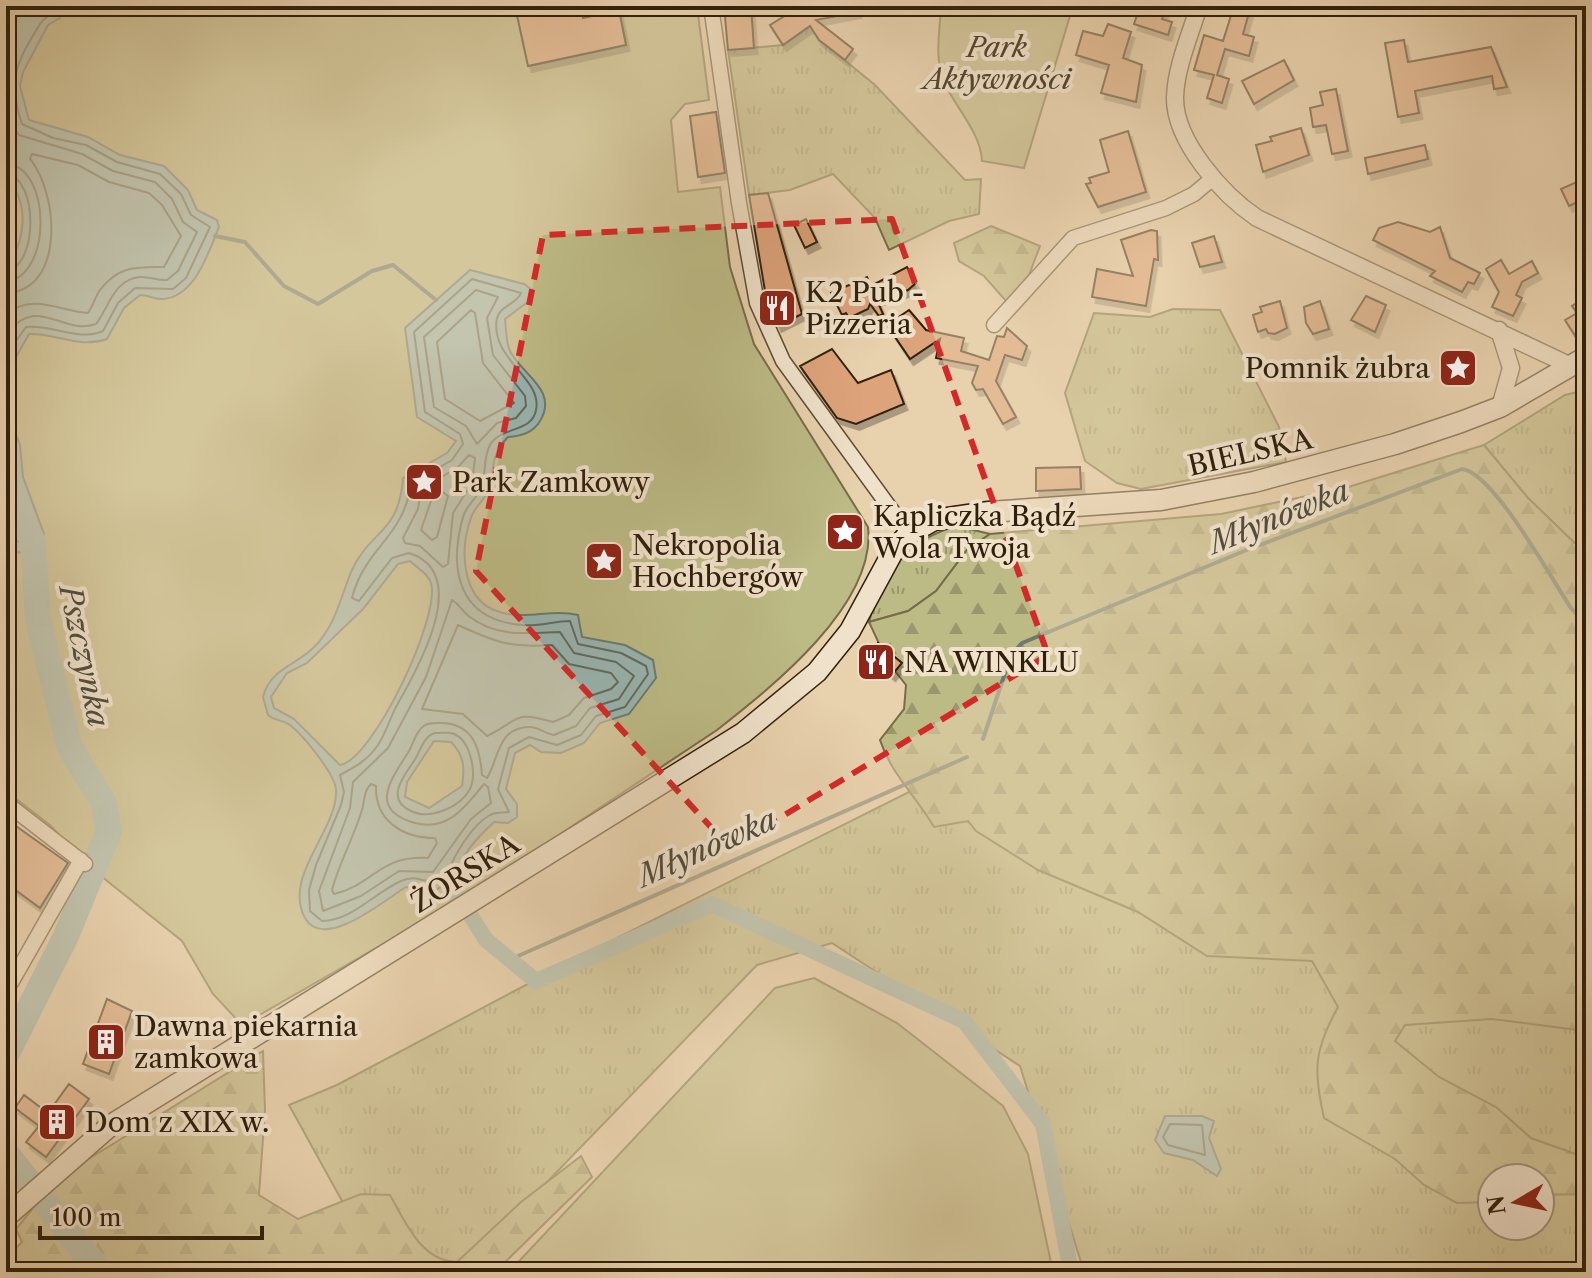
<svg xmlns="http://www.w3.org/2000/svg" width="1592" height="1278" viewBox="0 0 1592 1278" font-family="'Libre Caslon Text',serif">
	<defs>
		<pattern id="grass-tufts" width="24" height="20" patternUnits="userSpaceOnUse" patternTransform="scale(2)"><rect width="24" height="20" fill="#bcba85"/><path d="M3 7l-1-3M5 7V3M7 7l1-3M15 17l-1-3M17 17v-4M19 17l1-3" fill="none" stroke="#99976b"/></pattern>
		<pattern id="forest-firs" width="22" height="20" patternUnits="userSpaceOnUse" patternTransform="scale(2)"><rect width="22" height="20" fill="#bcba85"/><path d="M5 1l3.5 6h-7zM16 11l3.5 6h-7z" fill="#99976b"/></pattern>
		<filter id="shadow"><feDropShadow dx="3.5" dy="6" stdDeviation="0" flood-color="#0004"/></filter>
	</defs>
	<rect width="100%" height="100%" fill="#e8d1ad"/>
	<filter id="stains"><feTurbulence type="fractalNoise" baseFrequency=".0025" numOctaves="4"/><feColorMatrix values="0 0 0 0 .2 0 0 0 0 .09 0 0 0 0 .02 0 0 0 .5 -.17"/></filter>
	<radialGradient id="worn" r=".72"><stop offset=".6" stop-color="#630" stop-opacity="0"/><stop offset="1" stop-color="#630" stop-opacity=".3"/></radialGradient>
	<path fill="url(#grass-tufts)" stroke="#766d48" stroke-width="2" fill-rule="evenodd" d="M810,26L820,40L875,85L965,180L981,179L979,214L949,221L889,250L875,218L833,174L790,190L749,195L728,50L783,45Z
		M1173,309L1220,310L1279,427L1286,462L1141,489L1117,483L1085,461L1065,393L1094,313L1150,317Z
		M1586,390V554L1528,498L1484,445L1565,395Z
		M957,526L990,534L967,550L936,591L908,611L869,622C881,575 908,539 957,526Z
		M923,785C1098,945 1362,968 1586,1012V1272H1084L1020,1066L832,943L757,965L460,1272L357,1228L289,1105L337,1085L575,959ZM1492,1178H1540V1226H1492Z"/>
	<path fill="url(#forest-firs)" stroke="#766d48" stroke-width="2" d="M991,226L1040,246L1029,275L1006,301L984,276L959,261L954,243Z
		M1484,445L1528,498L1586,554V1031L1492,1019L1405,1025L1395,1041L1439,1077L1496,1107L1531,1138L1581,1156L1586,1152V1194L1540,1195V1178H1492V1202L1457,1203L1424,1185L1395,1159L1324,1118C1313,1070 1314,1050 1338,1007L1312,961L1207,956L1138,912L1038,870L976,831L968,821L934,827C916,796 891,774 880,740L904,709L906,685L887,661L869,622L908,611L936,591L967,550L990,534L1221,514L1345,488Z
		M263,1051L265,1110L259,1195L298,1219L361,1194L390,1195C406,1223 421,1261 457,1262L521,1202L581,1156L592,1177L495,1272H6V1258L22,1242L16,1229L58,1178Z"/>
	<path fill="#bcba85" stroke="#766d48" stroke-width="2" d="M6,6H515L529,66L626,45L619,11L583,18L581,6H697L709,100L685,104L671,120L678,192L720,187L730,267L754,344L868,527C877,604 772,687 717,730L470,894L242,1025L213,994L182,941L81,860L51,826L6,791Z
		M941,6H1073L1024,168L982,161C981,133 955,107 944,82C934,59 940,30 941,6Z
		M814,978L897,1023L1003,1106L1028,1154L1053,1272H509L775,988Z"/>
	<path fill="#98b5b1" stroke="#6e796f" stroke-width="2" fill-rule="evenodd" d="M6,6H64L65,9L60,18L48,25L23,72L20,86L29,120L88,137L120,155L164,166L188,190L197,210L217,220L219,227C208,253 196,295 164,299C156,300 149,295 140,295L124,308L107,339C79,349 57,333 29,334L6,375V267C25,243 31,202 6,179Z
		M470,270L524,284L532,290L529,301L505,319C506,329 506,342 510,351C521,374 559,390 540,421C533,433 521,436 508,437C490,456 495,465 490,487C487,498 474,507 471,518C460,548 461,596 494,610C523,622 550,608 578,615L582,637L625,645L653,660L656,678L629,714L600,723L584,743L561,753L541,752L530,745L515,753L506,789L517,804V817L508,823L494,822C479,836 458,857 457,878L432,892L406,887C386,899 324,952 305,918C282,876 339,829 336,789C334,773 303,735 290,725C283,720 275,721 268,715L263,697C270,667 300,665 318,643C336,622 341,597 351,572C369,530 399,535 403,478L447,453L456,441L417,417L405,328ZM410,561C417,568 428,573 431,583C441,616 373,760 340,765L294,719L274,708L271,697L287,673L307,663L363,609L398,564ZM434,741L451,742C464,755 465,768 462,786L429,808L405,797L407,782Z
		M6,409L20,445L23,477L44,534L19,553L6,542Z
		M1165,1116H1202L1214,1121L1209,1138L1221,1169L1217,1176L1193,1160L1164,1153L1155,1140Z"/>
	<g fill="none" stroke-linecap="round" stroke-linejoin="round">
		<path stroke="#646a5e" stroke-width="2" d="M6,100L12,126L19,135L82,154L113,171L155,182L172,199L183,222L197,232L178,271L167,280C157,281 150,276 140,277C114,279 109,307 96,324C61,336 39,293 6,334
			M6,164C52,166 52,278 6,281
			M6,174C39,178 38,267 6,271
			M472,279L521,293C518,303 500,306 497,318C489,359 543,378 536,410C532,433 501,426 490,445C483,458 486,473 482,486C478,498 466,505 463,517C448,571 459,620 522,625C538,627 554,621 570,621L578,644L621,653L646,666L648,674L625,707L596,716L581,735L557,745L529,737L509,748L498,789L509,812C504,813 496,812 490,815C472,825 453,856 448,874C424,890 422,872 401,881C374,893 353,920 322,921L310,911L309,890L316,865L341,805L344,792L340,775C355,767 368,760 378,745C386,733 390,718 397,705C417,670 473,573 409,553L392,558L359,601L352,598C365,547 403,539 411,484L452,460L463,444L460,434L425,412L414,332Z
			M476,290L498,297L487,318L493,355L525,396L526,406L516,418L497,423L477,444L466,426L434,407L424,337Z
			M6,293C65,291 59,194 30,159L32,154L78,165L109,182L149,193L162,205L181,236L164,267C138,267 119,265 100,290C95,297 93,306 88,313C60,311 31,292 6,315
			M471,310L475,313L483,363L514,403L480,421L445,399L437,342Z
			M6,355L26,327C53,324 78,342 103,331L118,303L135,288L173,289L186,278L210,227L191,215L181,194L160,174L117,162L86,145L53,138L22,124C7,80 16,63 40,24C45,16 53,15 56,6
			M6,432L16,479L34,530L20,542L6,537
			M469,455L475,458L472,483L453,513L448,564L443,567L420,546L405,543L403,538L418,509L421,490L458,467Z
			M443,492L448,496L437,537L432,540L421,530L432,498Z
			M452,600C459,604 463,612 470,617C498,638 528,633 560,632L574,653L616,662L634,676L619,699L590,708L576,726L554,735C545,734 539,727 530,727C497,727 499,759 487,778L482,775C480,749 474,725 443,723C437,723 431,722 425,725C416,731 414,742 409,751C394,776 365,809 415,823C449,832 466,805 484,784L488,787L491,803L471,819L433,872L399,871L361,896L323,911L319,891L350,808L353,782L388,748L426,677Z
			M458,625C495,642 510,648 552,645L569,664L611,673L618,682L611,689L584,698L569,715L553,722C511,710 521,720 487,736L463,714L422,709Z
			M435,733C441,733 449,732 454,734C471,741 477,774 470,789C460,808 429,820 411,811C385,799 403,777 414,761C421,751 423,736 435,733Z
			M371,784L376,786C375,821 403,838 435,838L437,843L428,858C379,855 375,884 334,894L332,890C339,863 353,839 361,813C365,803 363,791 371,784Z
			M1170,1124L1202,1125L1205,1155L1168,1145L1163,1137Z"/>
		<path stroke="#6e796f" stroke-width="4" d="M215,236L245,242L284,286L318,304L372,271L393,265L436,300
			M983,739L1011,655L1022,643L1249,549L1462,469C1493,472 1552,580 1571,608L1586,624
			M509,960L967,757"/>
		<path stroke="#98b5b1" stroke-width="16" d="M450,883L486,940L536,981L712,904L964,1021L1043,1124L1071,1272"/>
		<path stroke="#98b5b1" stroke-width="26" d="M6,484L33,542L38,620L70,748L104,803L109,831L66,936L6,1055
			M6,1153L100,1272"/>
	</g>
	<path fill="#dda37a" stroke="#30200b" stroke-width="2" filter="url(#shadow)" d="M515,6H581L583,18L619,10L626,45L528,66Z
		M724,6H751L754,48L728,50Z
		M801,6H858V12L816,20L853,49L845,60L819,40L810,26L783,45L770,25Z
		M1140,6H1167L1162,19L1172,22L1168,35L1134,24Z
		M1234,6H1251L1243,34L1254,37L1249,56L1225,49L1217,75L1229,79L1222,103L1207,98L1214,75L1194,70L1204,35L1223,41Z
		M1108,24L1131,32L1123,58L1142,65L1136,102L1101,93L1109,65L1076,55L1083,31L1103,36Z
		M1404,40L1408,62L1491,47L1507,87L1494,89L1492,76L1415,91L1419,113L1398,117L1385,43Z
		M1284,60L1294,80L1254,104L1242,81Z
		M1336,89L1348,151L1332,154L1326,125L1313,127L1310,108L1323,105L1320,92Z
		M716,112L725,173L698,177L690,116Z
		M1301,128L1309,155L1263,172L1256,145L1272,141L1270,137Z
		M1128,131L1146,192L1098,207L1086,184L1091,183L1089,178L1109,172L1100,140Z
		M1425,145L1428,159L1368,174L1365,158Z
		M1579,181L1586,198L1569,206L1561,189Z
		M768,193L802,314L778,326L766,297L749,195Z
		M806,219L817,242L805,248L794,225Z
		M1398,222L1430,232L1440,227L1450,258L1480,273L1474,284L1468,282L1462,292L1430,276L1435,271L1373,240L1379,228Z
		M1151,230L1157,231L1158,260L1154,259L1146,306L1092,297L1097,269L1133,276L1121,240Z
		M1214,236L1222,262L1200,267L1192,243Z
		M1501,260L1509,274L1532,261L1538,273L1522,282L1516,295L1522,298L1513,316L1492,307L1499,292L1486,269Z
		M907,267L916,283L908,290L877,300L883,314L879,316L870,304L868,309L849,318L846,313L842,315L831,293L867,277L871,286Z
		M1366,296L1386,305L1375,332L1351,320Z
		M1586,297V344L1581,345L1565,320L1577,313L1572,306Z
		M1280,301L1287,328L1275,334L1268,333L1266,329L1258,332L1253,315L1262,312L1260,307Z
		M1320,301L1329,329L1313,334L1306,323L1304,307Z
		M909,310L926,330L964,338L961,351L989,360L997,336L1004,337L1007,328L1027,346L1022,360L1005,355L996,381L1016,417L1003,424L983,389L976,390L972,383L978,366L936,358L940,339L910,359L887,325Z
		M832,349L858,383L891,370L904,404L856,424L837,418L800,366Z
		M1080,467L1081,489L1036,491V468Z
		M878,643L902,663L892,675L868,655Z
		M6,819L68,863L40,908L6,883Z
		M107,999L132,1011L109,1074L83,1064Z
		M69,1084L89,1099L46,1157L26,1142L39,1126L15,1108L24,1095L48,1113Z"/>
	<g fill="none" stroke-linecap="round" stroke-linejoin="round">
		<defs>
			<path id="minor" d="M711,6L739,203L757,303L783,361L909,534
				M994,325L1073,238L1166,208L1194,194L1213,178
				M6,803L85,864
				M6,980L12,981L81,860"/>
			<path id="tertiary" d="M1199,6C1190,35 1176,67 1175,97C1174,141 1223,195 1257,218L1571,366
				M1499,330L1511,368L1500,407"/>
			<path id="secondary" d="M6,1217L111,1125L743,733L817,672L850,631L895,548L909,534L934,520L989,512L1161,500L1254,482L1395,444L1461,422L1500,407L1586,357"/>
		</defs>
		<use href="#minor" stroke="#5e4c34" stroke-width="17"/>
		<use href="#tertiary" stroke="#5e4c34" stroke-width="19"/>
		<use href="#secondary" stroke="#30200b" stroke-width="23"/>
		<use href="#minor" stroke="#f0e1ca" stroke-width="14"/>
		<use href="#tertiary" stroke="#f0e1ca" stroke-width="16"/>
		<use href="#secondary" stroke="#f0e1ca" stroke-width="20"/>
	</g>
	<path d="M0 0H1592V1278H0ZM892,219L1048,655L730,848L476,571L543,235Z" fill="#e8d1ad" fill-opacity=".55" fill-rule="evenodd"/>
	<path fill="none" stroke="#d62828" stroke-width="6" stroke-dasharray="16 10" stroke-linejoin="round" d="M892,219L1048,655L730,848L476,571L543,235Z"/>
	<defs>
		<symbol id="restaurant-square" viewBox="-11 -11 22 22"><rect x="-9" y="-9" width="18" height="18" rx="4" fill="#8f2418" stroke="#f0e1ca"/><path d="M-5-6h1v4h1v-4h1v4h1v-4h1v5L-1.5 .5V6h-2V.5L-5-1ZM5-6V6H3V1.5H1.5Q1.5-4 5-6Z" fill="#fff"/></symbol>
		<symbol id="sight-square" viewBox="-11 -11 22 22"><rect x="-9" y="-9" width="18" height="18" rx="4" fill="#8f2418" stroke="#f0e1ca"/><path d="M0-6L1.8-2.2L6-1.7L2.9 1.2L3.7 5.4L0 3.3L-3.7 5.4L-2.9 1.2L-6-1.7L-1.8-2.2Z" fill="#fff"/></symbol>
		<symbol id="building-square" viewBox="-11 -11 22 22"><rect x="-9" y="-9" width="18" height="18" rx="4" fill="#8f2418" stroke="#f0e1ca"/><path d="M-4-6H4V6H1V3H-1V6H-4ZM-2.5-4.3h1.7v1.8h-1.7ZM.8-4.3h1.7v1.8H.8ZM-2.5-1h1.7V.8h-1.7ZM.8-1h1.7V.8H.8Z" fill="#fff"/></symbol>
	</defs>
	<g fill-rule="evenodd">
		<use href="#restaurant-square" x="755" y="286" width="44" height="44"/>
		<use href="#sight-square" x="1436" y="346" width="44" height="44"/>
		<use href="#sight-square" x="402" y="460" width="44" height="44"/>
		<use href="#sight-square" x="823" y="510" width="44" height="44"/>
		<use href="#sight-square" x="582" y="539" width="44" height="44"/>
		<use href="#restaurant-square" x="854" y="640" width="44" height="44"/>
		<use href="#building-square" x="84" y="1020" width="44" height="44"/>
		<use href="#building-square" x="35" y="1100" width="44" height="44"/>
	</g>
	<g text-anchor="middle" stroke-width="8" stroke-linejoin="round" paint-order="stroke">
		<g font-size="28" font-style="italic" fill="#53462a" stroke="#f0e1ca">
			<text x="997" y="57">Park<tspan x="997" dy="32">Aktywności</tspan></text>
		</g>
		<g font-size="28" fill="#30200b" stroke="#f0e1ca" text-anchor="start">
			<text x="805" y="302">K2 Pub -<tspan x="805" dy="32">Pizzeria</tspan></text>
			<text x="1430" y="378" text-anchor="end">Pomnik żubra</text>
			<text x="452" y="492">Park Zamkowy</text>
			<text x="873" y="526">Kapliczka Bądź<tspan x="873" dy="32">Wola Twoja</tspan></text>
			<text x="632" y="555">Nekropolia<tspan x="632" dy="32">Hochbergów</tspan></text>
			<text x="904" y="672">NA WINKLU</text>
			<text x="134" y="1036">Dawna piekarnia<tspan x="134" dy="32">zamkowa</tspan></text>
			<text x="85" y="1132">Dom z XIX w.</text>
		</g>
		<g font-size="28" fill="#30200b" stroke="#f0e1ca">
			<text transform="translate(1250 452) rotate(-13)" y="10">BIELSKA</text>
			<text transform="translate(465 873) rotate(-32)" y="10">ŻORSKA</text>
		</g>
		<g font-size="30" font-style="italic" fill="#4f4d3d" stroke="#f0e1ca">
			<text transform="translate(1279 517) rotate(-22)" y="10">Młynówka</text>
			<text transform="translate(84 656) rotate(78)" y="10">Pszczynka</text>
			<text transform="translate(707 848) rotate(-24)" y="10">Młynówka</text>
		</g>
	</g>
	<rect width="1592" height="1278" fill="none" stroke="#e8d1ad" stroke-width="32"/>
	<rect x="8" y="8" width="1576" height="1262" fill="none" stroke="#30200b" stroke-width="4"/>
	<rect x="16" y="16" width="1560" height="1246" fill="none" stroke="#30200b" stroke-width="2"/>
	<g transform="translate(1516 1202) rotate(261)"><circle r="38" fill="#f0e1ca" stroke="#a3947e" stroke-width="2"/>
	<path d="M0-6L14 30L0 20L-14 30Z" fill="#8f2418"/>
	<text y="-12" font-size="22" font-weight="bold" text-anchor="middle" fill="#30200b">N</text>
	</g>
	<path d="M40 1226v12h222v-12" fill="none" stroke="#30200b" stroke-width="4"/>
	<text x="52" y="1226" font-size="24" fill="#30200b" stroke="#f0e1ca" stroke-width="6" paint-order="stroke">100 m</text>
	<rect width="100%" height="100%" filter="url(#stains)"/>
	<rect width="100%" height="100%" fill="url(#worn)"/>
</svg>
